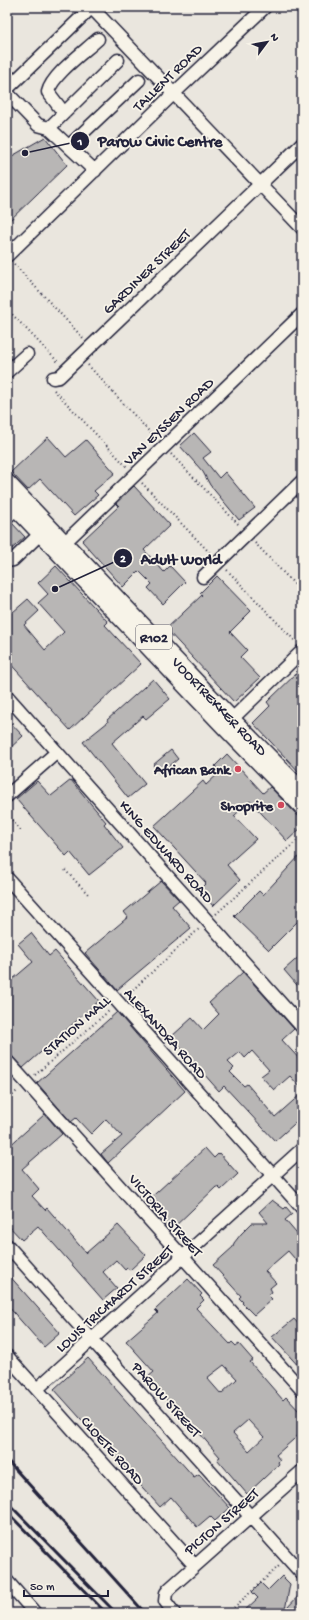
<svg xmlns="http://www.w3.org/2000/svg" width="309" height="1620" viewBox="0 0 309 1620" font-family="'Gochi Hand',sans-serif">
	<rect width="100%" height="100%" fill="#eae6de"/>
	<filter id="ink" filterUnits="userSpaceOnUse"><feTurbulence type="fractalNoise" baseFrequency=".025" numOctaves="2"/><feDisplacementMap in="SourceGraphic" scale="8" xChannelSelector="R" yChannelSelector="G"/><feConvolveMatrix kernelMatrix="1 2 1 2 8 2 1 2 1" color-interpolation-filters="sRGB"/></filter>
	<g filter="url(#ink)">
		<path fill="#b8b6b5" stroke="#22223b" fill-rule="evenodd" d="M45,137L67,165L7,223V159Z
			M194,433L211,452L203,458L219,478L225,472L255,508L239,520L210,485L203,472L180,446Z
			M48,437L66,457L86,440L115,473L94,491L98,495L74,516L40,479L28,490L11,472Z
			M134,486L170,525L144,550L164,572L170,566L185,582L163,604L148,588L152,584L139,571L123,587L82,541L119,506L116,503Z
			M12,523L25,537L7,553V524Z
			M56,566L108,622L105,625L141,664L70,730L7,660V605L13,612L28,599L39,611L24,625L45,650L64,632L38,603L48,594L38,583Z
			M217,576L251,611L230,632L247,650L240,657L260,678L234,702L166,629L202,595L200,593Z
			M302,668V775L253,723L270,706L267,702Z
			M153,679L170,699L146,719L143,716L112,743L145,784L128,798L83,742L108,722L107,720Z
			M7,719L23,736L7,751Z
			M171,750L178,759L160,774L153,765Z
			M227,754L263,793L270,787L302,820V827L287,841L250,801L234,816L256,839L227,865L240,880L213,906L199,890L206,883L154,826L203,781L206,785L220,772L215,766Z
			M71,780L106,822L104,824L123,848L89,875L70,852L66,856L16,799L37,781L51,796Z
			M302,853V917L269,950L234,916L259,891L263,895Z
			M161,881L179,900L172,906L191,928L117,990L85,953L128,917L124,912Z
			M31,933L49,956L55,951L99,1001L23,1068L7,1051V973L13,979L33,962L18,944Z
			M302,954V991L284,970Z
			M243,972L294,1029L282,1040L302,1062V1089L290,1076L274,1090L261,1076L269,1070L252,1051L245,1058L240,1052L228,1062L234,1068L230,1072L244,1086L247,1084L275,1117L302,1093V1117L275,1141L224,1086L219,1091L171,1037L192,1018L203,1030L219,1014L209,1003Z
			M117,1012L185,1091L108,1163L101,1154L122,1136L106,1119L91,1134L76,1118L71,1122L37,1083Z
			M45,1114L62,1134L22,1169L39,1189L32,1196L45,1210L47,1208L86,1253L118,1225L146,1255L130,1270L127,1268L125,1270L116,1260L103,1272L117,1288L103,1300L38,1226L22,1240L7,1224V1148Z
			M205,1148L214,1158L219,1153L238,1174L221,1190L218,1187H216L170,1231L145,1203Z
			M272,1200L284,1209L286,1207L292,1214L285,1220L302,1240V1267L288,1251L265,1271L276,1283L270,1288L272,1292L268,1295L272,1299L254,1315L242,1303L243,1302L239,1298L241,1296L213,1265L233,1247L234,1243L241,1234L252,1223H268L259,1212Z
			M7,1273L60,1333L44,1347L7,1305Z
			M188,1279L202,1294L200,1296L204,1300L196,1308L230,1344L232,1342L236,1346L239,1344L253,1360L250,1362L283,1400L286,1397L302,1414V1432L276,1455L280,1460L278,1462L279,1464L247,1494L217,1459L220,1457L180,1411L178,1413L148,1377L154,1372L126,1341L158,1313L155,1310ZM224,1365L237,1379L221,1394L207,1378ZM248,1420L264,1437L249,1451L233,1433Z
			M294,1319L302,1328V1370L272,1337Z
			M88,1358L194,1477L199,1474L230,1508L215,1521L210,1516L197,1527L171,1497L160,1507L54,1389Z
			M282,1576L290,1584L285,1610L302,1592V1613H242L258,1598L252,1592L261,1583L268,1590Z"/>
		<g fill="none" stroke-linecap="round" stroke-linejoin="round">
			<defs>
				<path id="minor" d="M91,7L302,228
					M7,89L92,7
					M7,93L38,125L49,128L95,171
					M64,113L48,92C52,75 84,52 98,39
					M49,128L118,60
					M69,146L139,80
					M7,256L168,99L265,7
					M7,372L27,354
					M53,378L59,377L302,144
					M7,517L16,509
					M58,549L302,314
					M7,561L13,560L40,534
					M203,577L302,481
					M7,696L302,1027
					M227,724L302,651
					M7,796L57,752
					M7,878L302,1208
					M7,1061L302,1390
					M7,1245L302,1574
					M7,1356L195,1566
					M37,1389L302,1149
					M7,1581L35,1613
					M174,1613L165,1601L166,1593L169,1589L302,1471"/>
				<g id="major">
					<path id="s1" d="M7,482L232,719L302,790"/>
					<path d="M7,499L224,727L302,807"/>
				</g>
			</defs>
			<use href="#minor" stroke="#22223b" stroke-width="15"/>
			<use href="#major" stroke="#22223b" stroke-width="18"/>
			<path stroke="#22223b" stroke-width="2" stroke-dasharray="1 3" stroke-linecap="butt" d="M14,264L83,338
				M7,303L11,307L8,310L58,362
				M88,365L157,440
				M54,390L127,467
				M171,454L240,526
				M142,483L211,554
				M255,543L302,592
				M227,570L296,642
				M7,814L22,832
				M65,870L88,894
				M216,914L302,836
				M127,995L199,929
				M35,1075L110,1010
				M7,1101L18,1090
				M228,1613L279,1566"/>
			<use href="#minor" stroke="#f7f3e8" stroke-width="12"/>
			<use href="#major" stroke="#f7f3e8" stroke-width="15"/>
			<path stroke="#22223b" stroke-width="3" d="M7,1460L145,1613
				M7,1502L116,1613
				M7,1512L106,1613"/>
		</g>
	</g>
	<g fill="#d1495b" stroke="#f7f3e8" stroke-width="1.5">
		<circle cx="238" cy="769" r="4"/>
		<circle cx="281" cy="805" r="4"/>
	</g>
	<g text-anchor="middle" stroke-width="3.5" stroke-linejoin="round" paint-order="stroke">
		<rect fill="#f7f3e8" stroke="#62616f" stroke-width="1" x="136" y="625" width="36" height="24" rx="3"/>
		<g font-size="14" font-weight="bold" fill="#22223b">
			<text x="154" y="642">R102</text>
		</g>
		<g font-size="15" fill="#22223b" stroke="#f7f3e8">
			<text transform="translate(167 77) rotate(-44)" y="5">TALLENT ROAD</text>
			<text transform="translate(146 271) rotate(-44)" y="5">GARDINER STREET</text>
			<text transform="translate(168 421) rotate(-44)" y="5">VAN EYSSEN ROAD</text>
			<text dy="5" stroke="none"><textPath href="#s1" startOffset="309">VOORTREKKER ROAD</textPath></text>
			<text transform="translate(167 851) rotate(48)" y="5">KING EDWARD ROAD</text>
			<text transform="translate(76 1025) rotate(-41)" y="5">STATION MALL</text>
			<text transform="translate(166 1033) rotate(48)" y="5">ALEXANDRA ROAD</text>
			<text transform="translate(166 1215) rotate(49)" y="5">VICTORIA STREET</text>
			<text transform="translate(114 1298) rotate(-42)" y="5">LOUIS TRICHARDT STREET</text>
			<text transform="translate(167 1399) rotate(48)" y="5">PAROW STREET</text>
			<text transform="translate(113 1450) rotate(48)" y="5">CLOETE ROAD</text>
			<text transform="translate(221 1521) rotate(-41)" y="5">PICTON STREET</text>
		</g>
		<g font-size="15" font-weight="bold" fill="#22223b" stroke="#f7f3e8" text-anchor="end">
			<text x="230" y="774">African Bank</text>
			<text x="273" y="810">Shoprite</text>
		</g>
	</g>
	<path fill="none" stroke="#22223b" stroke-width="1.5" d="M25 153L80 141M55 589L123 558"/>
	<g fill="#22223b" stroke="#f7f3e8" stroke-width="1.5">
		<circle cx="25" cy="153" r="4"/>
		<circle cx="55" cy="589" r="4"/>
		<circle cx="80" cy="141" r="10"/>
		<circle cx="123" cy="558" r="10"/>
	</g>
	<g font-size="12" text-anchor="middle" font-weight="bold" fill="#fff">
		<text x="80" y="145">1</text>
		<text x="123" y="562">2</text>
	</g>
	<g font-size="16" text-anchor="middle" font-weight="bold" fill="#22223b" stroke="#f7f3e8" stroke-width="3.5" stroke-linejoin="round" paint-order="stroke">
		<text x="160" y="146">Parow Civic Centre</text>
		<text x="181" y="564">Adult World</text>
	</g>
	<rect width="309" height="1620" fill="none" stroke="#f7f3e8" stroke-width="24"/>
	<rect x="12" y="12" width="285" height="1596" fill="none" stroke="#22223b" stroke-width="1.5" filter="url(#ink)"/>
	<g transform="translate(267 42) rotate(58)" stroke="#f7f3e8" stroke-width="3" paint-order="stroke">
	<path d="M0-3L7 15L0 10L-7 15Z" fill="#22223b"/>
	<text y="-6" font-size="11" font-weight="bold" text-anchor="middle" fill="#22223b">N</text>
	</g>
	<path d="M24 1590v6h84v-6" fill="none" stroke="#22223b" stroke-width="2"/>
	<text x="30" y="1590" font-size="12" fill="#22223b" stroke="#f7f3e8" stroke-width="3" paint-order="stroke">50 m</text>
</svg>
